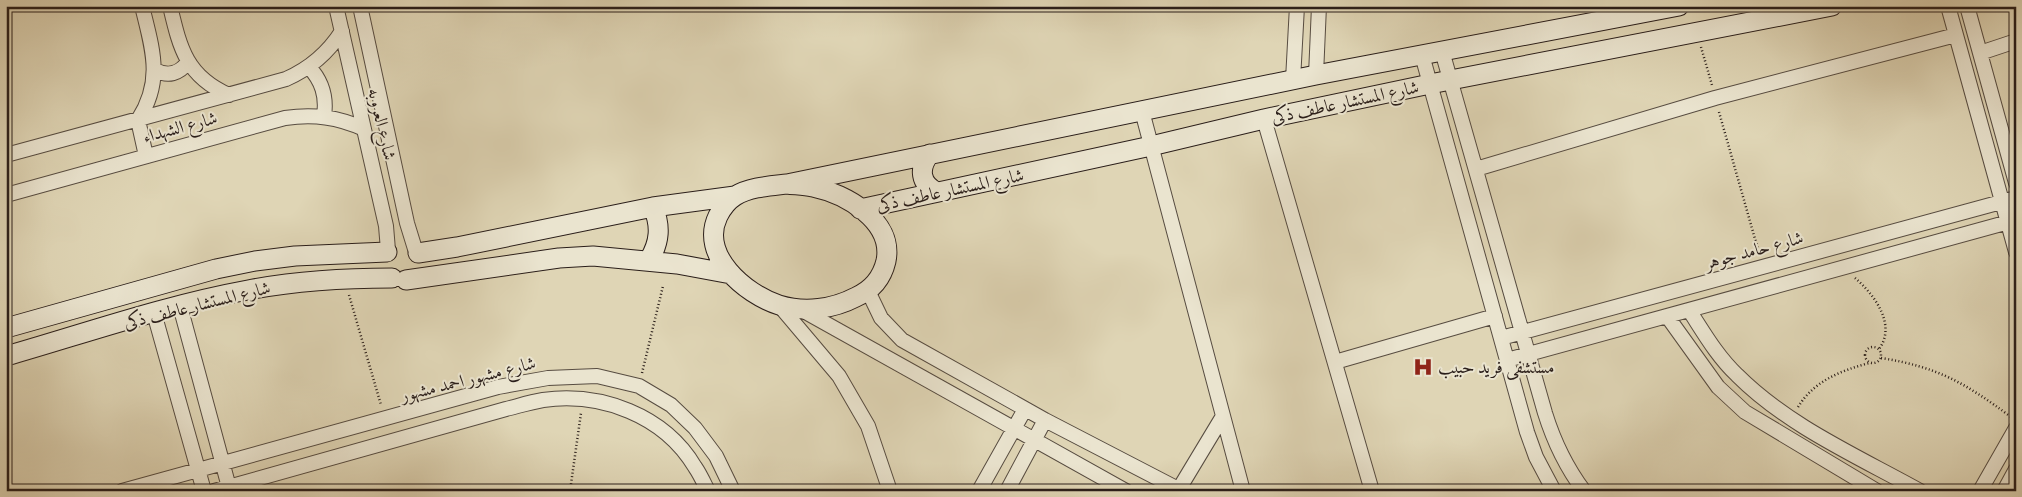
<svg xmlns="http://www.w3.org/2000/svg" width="2022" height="497" viewBox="0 0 2022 497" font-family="Vollkorn,Amiri,serif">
	<rect width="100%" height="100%" fill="#dfd5b5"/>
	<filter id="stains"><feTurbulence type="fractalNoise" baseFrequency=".004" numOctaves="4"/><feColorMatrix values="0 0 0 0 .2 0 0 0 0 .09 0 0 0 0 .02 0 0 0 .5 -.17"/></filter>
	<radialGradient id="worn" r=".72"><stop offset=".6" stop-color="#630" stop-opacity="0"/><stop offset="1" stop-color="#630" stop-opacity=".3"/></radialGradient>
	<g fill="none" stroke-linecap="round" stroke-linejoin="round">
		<defs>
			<path id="street" d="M142,6C152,48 164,80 138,120L146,156
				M170,6C180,48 186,76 229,95
				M336,6L386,226L388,250
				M360,6L407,223L415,249
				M1948,6L2016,252
				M1967,6L2016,183
				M1442,51L1545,413C1554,442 1566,467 1584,491
				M1980,53L2016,41
				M1422,55L1527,432L1536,457L1554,491
				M309,67C322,81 327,96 324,116
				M155,70C168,77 179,74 188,62
				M1316,75L1319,6
				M1293,80L1297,6
				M1142,111L1243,491
				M1264,119L1372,491
				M6,155L286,79C311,68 328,53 342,31
				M1476,169L1715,98L1956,35
				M6,195L285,118C314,114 338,117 364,129
				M868,291L881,318L902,340L1045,420L1182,491
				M779,305L839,376L868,426L890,491
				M180,306L230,491
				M800,309L1126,491
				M1689,310C1704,333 1717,356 1737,375C1788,426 1857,456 1920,491
				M154,313L204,491
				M1667,316L1718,387L1745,412L1877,491
				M1501,338L2016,198
				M1507,360L2016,220
				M1335,362L1495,316
				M1179,489L1223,416
				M122,491L498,387L548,378L597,376L639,386L671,405L695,428L716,456L733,491
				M214,491L506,409C518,406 531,402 543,400C601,392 664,415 695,467C700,474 704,483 708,491
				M979,491L1025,409
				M1007,491L1045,420
				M1980,491L2016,428
				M2004,491L2016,469"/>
			<path id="secondary" d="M930,154C918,168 920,184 937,192
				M787,184L1316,75L1679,6
				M787,184C795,185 805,185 813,187C846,194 894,221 886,261C882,278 872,290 856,297C833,309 805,313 779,305C745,294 699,255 718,216C722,208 727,201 735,196C750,187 770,186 787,184Z
				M860,209L1151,146L1264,119L1430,84L1832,6
				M418,253L457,247L653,207L735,196
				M649,260C660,242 661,226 653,207
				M406,280L559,258L593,256L677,264L731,274
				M6,328L216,269L255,261L295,256L387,252
				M6,356C86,333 166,305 248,290C295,281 344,278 392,278"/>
		</defs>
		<use href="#street" stroke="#574c41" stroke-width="16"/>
		<use href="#secondary" stroke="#2a1e1a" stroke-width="21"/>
		<path stroke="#2a1e1a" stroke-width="2.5" stroke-dasharray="1 2.5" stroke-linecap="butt" d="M1701,47L1712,85
			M1719,112L1759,253
			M1855,278C1874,294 1897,325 1879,349
			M349,295L381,405
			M1865 355a8 8 0 1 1 16 0a8 8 0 1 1-16 0Z
			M1881,358C1938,367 1965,383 2011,417
			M642,373L663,286
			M1798,407C1814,381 1840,371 1869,363
			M570,491L581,413"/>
		<use href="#street" stroke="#eae4cf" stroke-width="14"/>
		<use href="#secondary" stroke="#eae4cf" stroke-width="19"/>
	</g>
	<defs>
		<symbol id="hospital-bare" viewBox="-9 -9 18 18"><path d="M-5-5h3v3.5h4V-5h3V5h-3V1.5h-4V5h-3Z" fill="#8f2418" stroke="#eae4cf" stroke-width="2.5" paint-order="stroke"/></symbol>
	</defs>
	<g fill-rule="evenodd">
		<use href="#hospital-bare" x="1409" y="353" width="28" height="28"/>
	</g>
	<g text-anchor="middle" stroke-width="4" stroke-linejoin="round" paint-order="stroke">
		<g font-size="18" fill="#2a1e1a" stroke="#eae4cf">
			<text transform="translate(1345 102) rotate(-12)" y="6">شارع المستشار عاطف ذكى</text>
			<text transform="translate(382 124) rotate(77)" y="6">شارع العروبه</text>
			<text transform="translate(180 127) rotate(-15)" y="6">شارع الشهداء</text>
			<text transform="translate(950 190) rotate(-12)" y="6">شارع المستشار عاطف ذكى</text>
			<text transform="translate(1754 250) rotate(-15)" y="6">شارع حامد جوهر</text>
			<text transform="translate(197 305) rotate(-14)" y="6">شارع المستشار عاطف ذكى</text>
			<text transform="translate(468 379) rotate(-14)" y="6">شارع مشهور احمد مشهور</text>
		</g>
		<g font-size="18" fill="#2a1e1a" stroke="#eae4cf" text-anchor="start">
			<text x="1438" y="373">مستشفى فريد حبيب</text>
		</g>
	</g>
	<rect width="2022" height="497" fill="none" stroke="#dfd5b5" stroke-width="25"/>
	<rect x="8" y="8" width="2007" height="482" fill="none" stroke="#2a1e1a" stroke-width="2.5"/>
	<rect x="12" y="12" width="1997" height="472" fill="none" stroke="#2a1e1a"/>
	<rect width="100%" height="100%" filter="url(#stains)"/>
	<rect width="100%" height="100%" fill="url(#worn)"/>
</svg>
